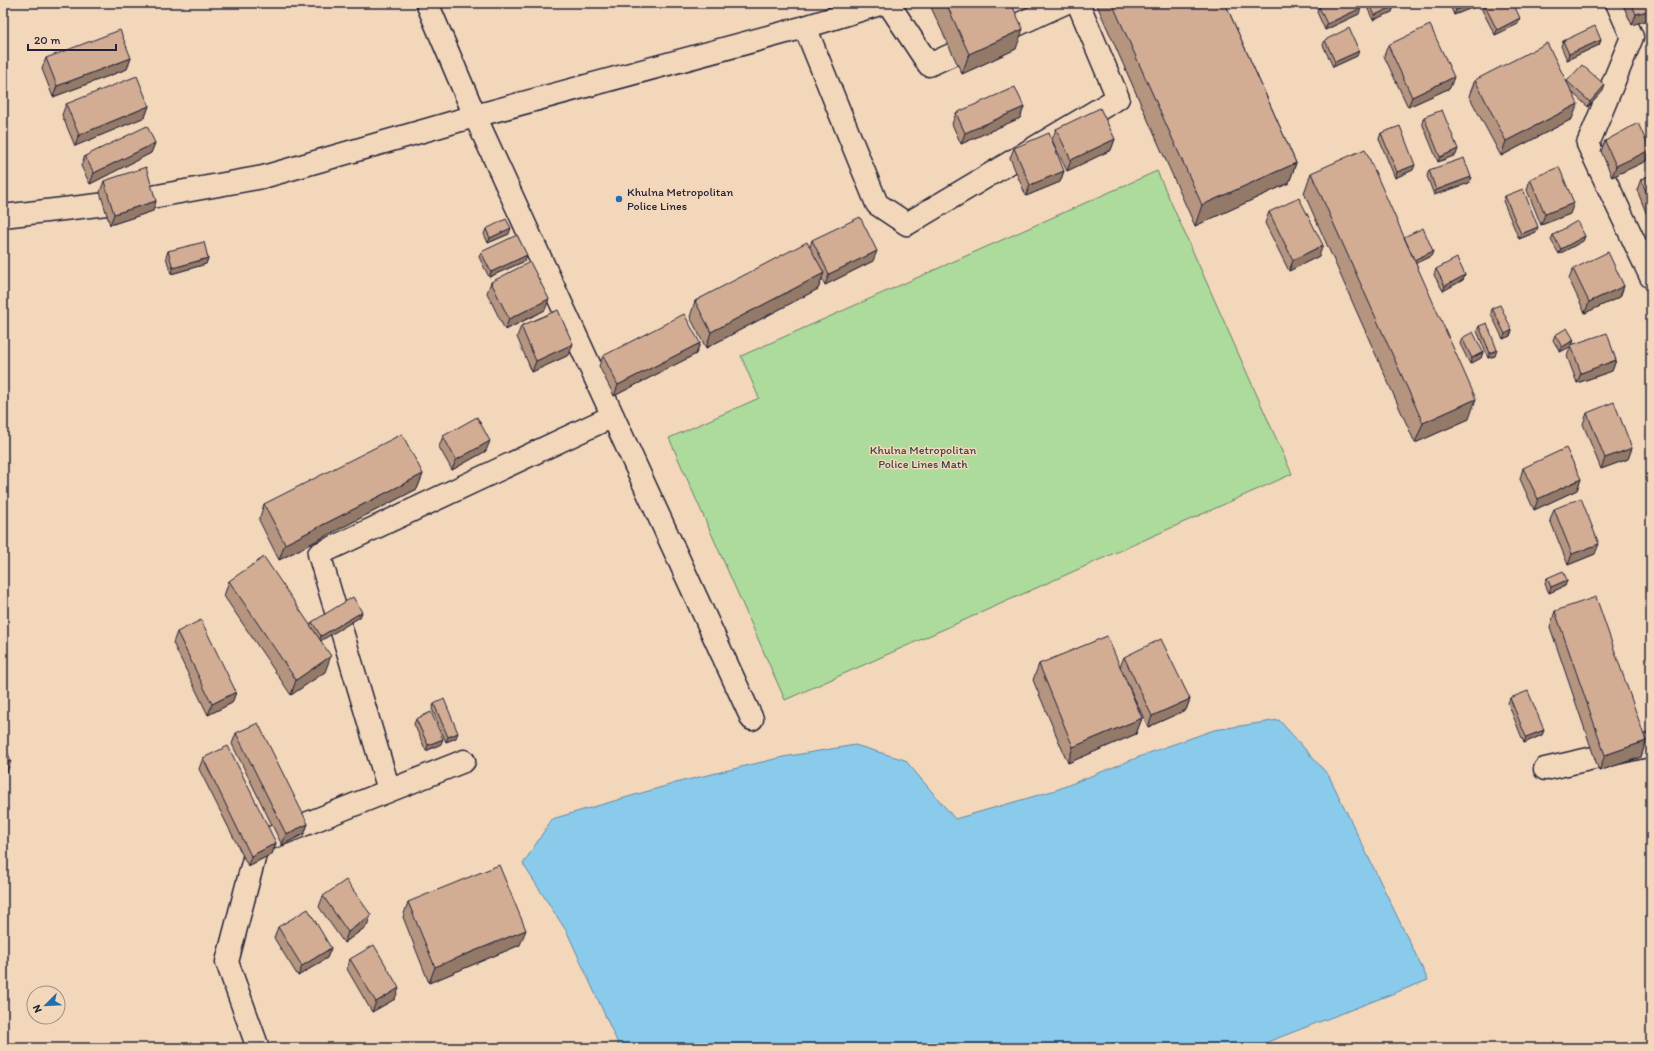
<svg xmlns="http://www.w3.org/2000/svg" width="1654" height="1051" viewBox="0 0 1654 1051" font-family="Itim,sans-serif">
	<rect width="100%" height="100%" fill="#f3d7ba"/>
	<filter id="ink" filterUnits="userSpaceOnUse"><feTurbulence type="fractalNoise" baseFrequency=".025" numOctaves="2"/><feDisplacementMap in="SourceGraphic" scale="8" xChannelSelector="R" yChannelSelector="G"/><feConvolveMatrix kernelMatrix="1 2 1 2 8 2 1 2 1" color-interpolation-filters="sRGB"/></filter>
	<g filter="url(#ink)">
		<path fill="#acdb9b" stroke="#677e6b" d="M1157,171L1292,474L785,700L669,438L759,398L741,356Z"/>
		<path fill="#8acbeb" stroke="#6087a5" d="M1279,720L1329,776L1428,980L1252,1048H620L567,932L523,864L552,819L683,781L783,757L855,745L905,760L955,819L1056,790L1154,751L1214,730Z"/>
		<g fill="none" stroke-linecap="round" stroke-linejoin="round">
			<defs>
				<path id="minor" d="M427,3L475,116L752,719
					M888,3L929,65L1065,3
					M1617,3L1632,37L1588,144L1651,277
					M805,27L883,3
					M3,216L124,202L263,177L475,116L805,27L877,204L907,224L1118,98L1078,3
					M1545,769L1651,745
					M389,790L319,554L613,416
					M258,1048L227,962L258,843L464,761"/>
			</defs>
			<use href="#minor" stroke="#22223b" stroke-width="25"/>
			<use href="#minor" stroke="#f3d7ba" stroke-width="22"/>
		</g>
		<path fill="#b5957f" stroke="#22223b" d="M929,3H1011L1016,49L962,74Z
			M1096,3H1225L1296,163L1289,183L1195,226Z
			M1365,3H1393L1394,6L1392,12L1373,20Z
			M1449,3H1484L1454,15Z
			M1622,3H1651L1632,25Z
			M1484,4L1518,24L1495,35L1482,10Z
			M1319,7L1359,14L1325,30L1317,12Z
			M1325,40L1357,56L1333,67L1323,45Z
			M1601,40L1599,45L1567,60L1561,46L1563,41Z
			M1388,45L1450,88L1408,107L1384,56Z
			M46,58H131L127,69L53,97L42,69Z
			M1475,80L1567,82V81L1603,91L1588,107L1573,93L1572,119L1501,156L1469,96Z
			M66,104L149,106L145,117L75,146L62,115Z
			M1024,107L1020,118L961,144L952,124L956,113Z
			M1424,117L1456,155L1438,162L1422,123Z
			M1056,129L1115,139L1111,150L1067,171L1052,140Z
			M1381,133L1413,170L1395,178L1379,139Z
			M1605,141L1650,150L1646,161L1612,177L1601,151Z
			M155,143L151,153L90,184L81,166L85,156Z
			M1014,148L1064,171L1060,182L1026,196L1010,158Z
			M1429,170L1469,183L1434,195L1427,176Z
			M1311,173L1404,237L1433,251L1431,256L1416,263L1469,419L1415,443L1304,193Z
			M1651,175V225L1637,190L1641,179Z
			M1530,179L1570,214L1541,225L1527,190Z
			M104,181L156,201L153,211L110,225L100,192Z
			M1505,196L1536,232L1519,239L1503,201Z
			M1269,212L1319,256L1289,271L1265,223Z
			M486,229L509,234L488,243L484,234Z
			M1553,235L1585,236L1583,241L1559,254L1551,240Z
			M812,240L873,261L825,285L822,279L818,289L706,348L690,317L695,301L810,247Z
			M168,251L208,258L206,264L171,274L166,257Z
			M481,252L525,261L489,277L479,257Z
			M1436,269L1465,275L1463,280L1443,291L1434,275Z
			M1573,269L1624,286L1620,297L1585,313L1569,279Z
			M491,282L545,310L505,330L487,293Z
			M1492,308L1512,330L1510,336L1503,339L1491,314Z
			M521,326L569,355L532,372L517,337Z
			M1479,326L1495,356L1488,358L1477,331Z
			M1555,335L1574,340L1572,345L1616,360L1612,371L1577,383L1567,356L1571,346L1560,352L1553,340Z
			M1462,338L1483,352L1481,358L1470,364L1460,344Z
			M700,343L696,354L614,396L599,366L603,356Z
			M1587,413L1632,448L1628,459L1601,469L1583,424Z
			M443,436L486,451L452,470L439,447Z
			M1523,468L1581,479L1577,490L1534,510L1520,479Z
			M423,474L417,489L279,560L259,520L264,504Z
			M1554,509L1595,554L1568,565L1550,520Z
			M1547,578L1567,580L1565,586L1549,593L1545,584Z
			M229,581L310,626L312,622L362,612L360,617L320,641L325,672L291,695L224,596Z
			M1555,611L1646,741L1641,757L1599,771L1550,627Z
			M177,632L236,692L232,703L208,715L173,643Z
			M1124,657L1190,699L1186,710L1148,727L1124,676L1142,718L1136,734L1068,763L1033,680L1039,664L1120,667Z
			M1510,698L1544,730L1542,735L1524,743L1508,703Z
			M434,704L456,738L446,742L432,709Z
			M416,719L441,744L426,751L414,724Z
			M236,733L308,824L304,834L282,845L232,744Z
			M203,758L276,843L272,854L248,866L199,769Z
			M323,896L367,926L344,943L319,907Z
			M408,902L520,945L429,983L403,917Z
			M278,927L331,948L327,958L298,976L274,938Z
			M350,959L395,999L372,1012L347,969Z"/>
		<path fill="#937968" stroke="#22223b" d="M1473,3H1484L1454,15L1456,10Z
			M1394,6L1392,12L1373,20L1375,15Z
			M1361,8L1359,14L1325,30L1327,24Z
			M1651,10V19L1632,25L1636,14Z
			M1520,18L1518,24L1495,35L1497,30Z
			M1023,29L1016,49L962,74L969,54Z
			M1601,40L1599,45L1567,60L1569,54Z
			M1359,51L1357,56L1333,67L1335,62Z
			M131,58L127,69L53,97L57,86Z
			M1454,77L1450,88L1408,107L1412,97Z
			M1605,85L1603,91L1588,107L1590,102Z
			M1578,104L1572,119L1501,156L1506,141Z
			M149,106L145,117L75,146L79,135Z
			M1024,107L1020,118L961,144L965,133Z
			M1115,139L1111,150L1067,171L1071,160Z
			M155,143L151,153L90,184L94,173Z
			M1458,149L1456,155L1438,162L1440,157Z
			M1650,150L1646,161L1612,177L1616,166Z
			M1296,163L1289,183L1195,226L1202,205Z
			M1415,165L1413,170L1395,178L1397,172Z
			M1064,171L1060,182L1026,196L1030,185Z
			M1471,177L1469,183L1434,195L1436,190Z
			M156,201L153,211L110,225L114,214Z
			M1574,203L1570,214L1541,225L1545,214Z
			M1538,227L1536,232L1519,239L1521,234Z
			M511,228L509,234L488,243L490,238Z
			M1585,236L1583,241L1559,254L1561,249Z
			M1323,245L1319,256L1289,271L1293,260Z
			M877,251L873,261L825,285L829,274Z
			M1433,251L1431,256L1406,268L1408,262Z
			M527,255L525,261L489,277L491,272Z
			M208,258L206,264L171,274L173,268Z
			M824,273L818,289L706,348L711,332Z
			M1465,275L1463,280L1443,291L1445,286Z
			M1624,286L1620,297L1585,313L1589,302Z
			M549,299L545,310L505,330L509,319Z
			M1512,330L1510,336L1503,339L1505,334Z
			M1574,340L1572,346L1560,352L1562,347Z
			M700,343L696,354L614,396L618,385Z
			M573,344L569,355L532,372L536,361Z
			M1497,350L1495,356L1488,358L1490,353Z
			M1483,352L1481,358L1470,364L1472,358Z
			M1616,360L1612,371L1577,383L1581,373Z
			M1476,399L1469,419L1415,443L1423,423Z
			M490,441L486,451L452,470L456,460Z
			M1632,448L1628,459L1601,469L1605,458Z
			M423,474L417,489L279,560L285,544Z
			M1581,479L1577,490L1534,510L1538,499Z
			M1599,544L1595,554L1568,565L1572,554Z
			M1567,580L1565,586L1549,593L1551,587Z
			M362,612L360,617L319,642L321,636Z
			M331,656L325,672L291,695L296,680Z
			M236,692L232,703L208,715L212,704Z
			M1190,699L1186,710L1148,727L1152,716Z
			M1142,718L1136,734L1068,763L1073,747Z
			M1544,730L1542,735L1524,743L1526,737Z
			M458,733L456,738L446,742L448,737Z
			M443,739L441,744L426,751L428,745Z
			M1646,741L1641,757L1599,771L1605,755Z
			M11,761L7,772L3,774V764Z
			M308,824L304,834L282,845L286,834Z
			M276,843L272,854L248,866L251,856Z
			M371,915L367,926L344,943L348,932Z
			M526,930L520,945L429,983L435,967Z
			M331,948L327,958L298,976L302,966Z
			M399,988L395,999L372,1012L376,1002Z"/>
		<path fill="#d2ad94" stroke="#22223b" d="M946,3H1011L1023,29L969,54Z
			M1112,3H1225L1296,163L1202,205Z
			M1327,3H1358L1361,8L1327,24L1319,7Z
			M1369,3H1393L1394,6L1375,15Z
			M1453,3H1473L1456,10Z
			M1487,3H1513L1520,18L1497,30L1484,4Z
			M1631,3H1651V10L1636,14Z
			M1430,25L1454,77L1412,97L1388,45Z
			M1595,26L1601,40L1569,54L1563,41Z
			M1349,28L1359,51L1335,62L1325,40Z
			M120,30L131,58L57,86L46,58Z
			M1547,43L1578,104L1506,141L1475,80Z
			M1582,65L1605,85L1590,102L1567,81Z
			M137,76L149,106L79,135L66,104Z
			M1015,87L1024,107L965,133L956,113Z
			M1100,108L1115,139L1071,160L1056,129Z
			M1442,110L1458,149L1440,157L1424,117Z
			M1638,123L1650,150L1616,166L1605,141Z
			M147,126L155,143L94,173L85,156Z
			M1400,126L1415,165L1397,172L1381,133Z
			M1049,133L1064,171L1030,185L1014,148Z
			M1365,149L1476,399L1423,423L1311,173Z
			M1464,158L1471,177L1436,190L1429,170Z
			M146,167L156,201L114,214L104,181Z
			M1559,167L1574,203L1545,214L1530,179Z
			M1651,175V205L1641,179Z
			M1523,189L1538,227L1521,234L1505,196Z
			M1299,198L1323,245L1293,260L1269,212Z
			M860,217L877,251L829,274L812,240Z
			M506,219L511,228L490,238L486,229Z
			M1577,221L1585,236L1561,249L1553,235Z
			M1423,228L1433,251L1414,260L1404,237Z
			M517,235L527,255L491,272L481,252Z
			M204,242L208,258L173,268L168,251Z
			M807,242L824,273L711,332L695,301Z
			M1608,252L1624,286L1589,302L1573,269Z
			M1457,258L1465,275L1445,286L1436,269Z
			M530,262L549,299L509,319L491,282Z
			M1500,305L1512,330L1505,334L1492,308Z
			M558,310L573,344L536,361L521,326Z
			M684,314L700,343L618,385L603,356Z
			M1487,323L1497,350L1490,353L1479,326Z
			M1567,328L1574,340L1562,347L1555,335Z
			M1473,332L1483,352L1472,358L1462,338Z
			M1607,333L1616,360L1581,373L1571,345Z
			M1614,402L1632,448L1605,458L1587,413Z
			M477,417L490,441L456,460L443,436Z
			M402,434L423,474L285,544L264,504Z
			M1566,448L1581,479L1538,499L1523,468Z
			M1581,498L1599,544L1572,554L1554,509Z
			M264,557L331,656L296,680L229,581Z
			M1563,571L1567,580L1551,587L1547,578Z
			M353,597L362,612L321,636L312,622Z
			M1596,597L1646,741L1605,755L1555,611Z
			M201,620L236,692L212,704L177,632Z
			M1107,636L1142,718L1073,747L1039,664Z
			M1161,639L1190,699L1152,716L1124,657Z
			M1528,691L1544,730L1526,737L1510,698Z
			M444,699L458,733L448,737L434,704Z
			M431,712L443,739L428,745L416,719Z
			M258,723L308,824L286,834L236,733Z
			M3,741L11,761L3,764Z
			M228,746L276,843L251,856L203,758Z
			M499,865L526,930L435,967L408,902Z
			M346,880L371,915L348,932L323,896Z
			M308,909L331,948L302,966L278,927Z
			M374,945L399,988L376,1002L350,959Z"/>
	</g>
	<circle fill="#1f6fb2" stroke="#f3d7ba" stroke-width="1.5" cx="619" cy="199" r="4"/>
	<g text-anchor="middle" stroke-width="3" stroke-linejoin="round" paint-order="stroke">
		<g font-size="12" fill="#22223b" stroke="#f3d7ba" text-anchor="start">
			<text x="627" y="196">Khulna Metropolitan<tspan x="627" dy="14">Police Lines</tspan></text>
		</g>
		<g font-size="12" fill="#3e474e" stroke="#f3d7ba">
			<text x="923" y="454">Khulna Metropolitan<tspan x="923" dy="14">Police Lines Math</tspan></text>
		</g>
	</g>
	<rect width="1654" height="1051" fill="none" stroke="#f3d7ba" stroke-width="16"/>
	<rect x="8" y="8" width="1638" height="1035" fill="none" stroke="#22223b" stroke-width="1.5" filter="url(#ink)"/>
	<g transform="translate(46 1005) rotate(246)"><circle r="19" fill="#f3d7ba" stroke="#9f8f87"/>
	<path d="M0-3L7 15L0 10L-7 15Z" fill="#1f6fb2"/>
	<text y="-6" font-size="11" font-weight="bold" text-anchor="middle" fill="#22223b">N</text>
	</g>
	<path d="M28 44v6h88v-6" fill="none" stroke="#22223b" stroke-width="2"/>
	<text x="34" y="44" font-size="12" fill="#22223b" stroke="#f3d7ba" stroke-width="3" paint-order="stroke">20 m</text>
</svg>
